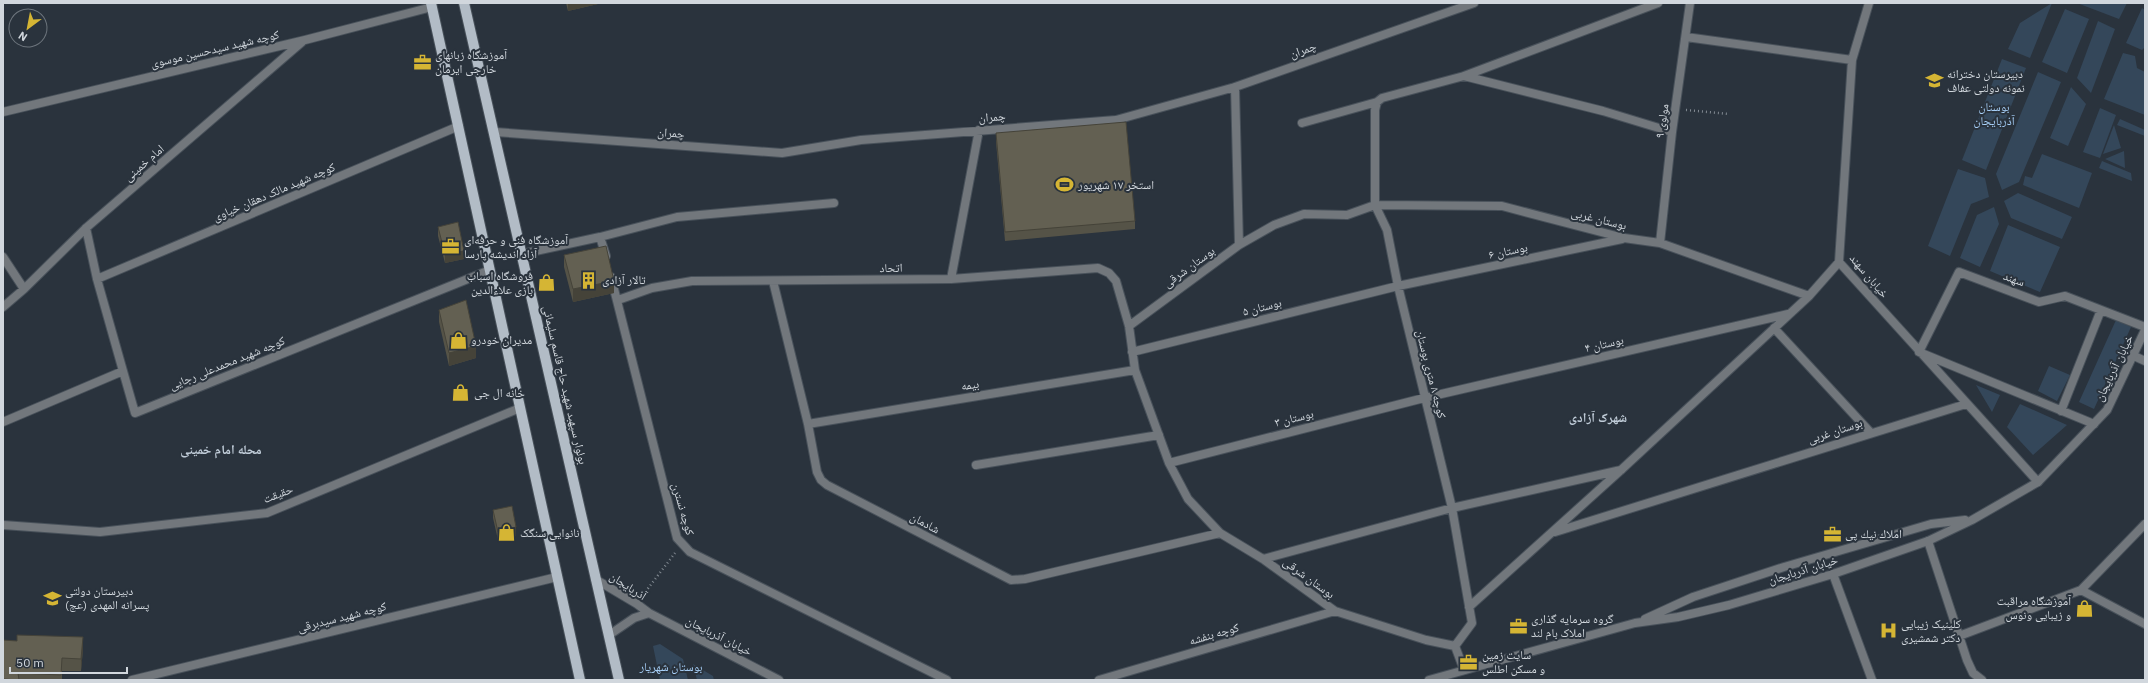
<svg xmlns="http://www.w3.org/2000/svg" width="2148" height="683" viewBox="0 0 2148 683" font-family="'IBM Plex Sans','Noto Naskh Arabic',sans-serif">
	<rect width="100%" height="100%" fill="#2a333d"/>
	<path fill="#34475a" d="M2052,3L2030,58L2008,49L2020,23Z
		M2077,3H2127L2119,19Z
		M2142,8L2145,10V47L2142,50L2126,43Z
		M2065,9L2089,19L2067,73L2042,62Z
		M2098,21L2115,29L2091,93L2077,78Z
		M2123,53L2135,56L2137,68L2145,72V115L2104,99Z
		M2002,59L2026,68L1986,170L1962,160Z
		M2038,72L2061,82L2019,182L2002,190L1996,174Z
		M2071,87L2086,104L2068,146L2050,138Z
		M2100,108L2116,115L2100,158L2083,152Z
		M2120,119L2145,130V136L2117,125Z
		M2114,125L2121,148L2103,154Z
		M2124,151L2125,168L2105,159Z
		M2042,154L2092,173L2079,208L2023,185L2025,176L2032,178Z
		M2102,161L2131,173L2132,181L2099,168Z
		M1958,169L1985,178L1989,197L1971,204L1950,256L1928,246Z
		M2018,193L2072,217L2062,239L2011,218L2004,201Z
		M1994,207L1999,224L1980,267L1960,258L1977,215Z
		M2008,225L2060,247L2040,292L1990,271Z
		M2116,320L2131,327L2094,409L2079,402Z
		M2049,366L2070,375L2057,401L2038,391Z
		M1976,385L2000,395L1992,412Z
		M2020,404L2067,425L2033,455L2007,427Z
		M660,644L683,659L688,680H660L653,646Z
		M693,664L713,676L714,680H697Z"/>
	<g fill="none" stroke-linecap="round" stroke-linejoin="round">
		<defs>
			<path id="minor" d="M1869,3L1852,60L1839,262L2038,482
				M1686,37L1852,60
				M1464,76L1603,111L1672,132
				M1235,87L1239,245
				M1377,102L1375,110V205L1387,230L1398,286L1452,508L1472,623L1455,646
				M3,112L305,40L432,7
				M1302,123L1377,102L1382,98L1464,76L1658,3
				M495,132L782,153L861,140L1116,120L1235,87L1474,3
				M86,228L97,279L123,371
				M600,237L606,256
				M1660,243L1672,132L1690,3
				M522,254L600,237L677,217L834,203
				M3,257L24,289
				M611,277L677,538L690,552L947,680
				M97,279L459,126
				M951,279L979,130
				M773,281L808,424L817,472L821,480L827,485L1011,580L1025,579L1220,533
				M618,300L652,288L692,281L951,279L1098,268L1109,273L1116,281L1129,326L1135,370L1169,463L1188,499L1220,533L1263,559L1335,611L1426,640L1455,646
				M3,307L24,289L86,228L302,42
				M1129,326L1239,245L1274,225L1304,214L1347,215L1375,205L1502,206L1624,238L1660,243L1809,296
				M1774,328L1870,432
				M1132,352L1398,286L1622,239
				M2134,356L2145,361
				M2061,411L2101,310
				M3,422L123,371L135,413L490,270
				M808,424L1135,370
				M2094,424L1919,352L1959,272L2039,302L2065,296L2145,327
				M1169,463L1424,398L1788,314
				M976,465L1159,435
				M3,525L100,532L267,513L520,408
				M1555,532L1966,404
				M1928,541L1967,660L1973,673L1982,680
				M1263,559L1452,508L1621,470
				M1833,574L1872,680
				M2081,590L2145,624
				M1469,607L1621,470L1809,296L1839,262
				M1959,636L2081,590L2145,524
				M1455,646L1464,670
				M132,680L557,577
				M1099,680L1335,611"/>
			<path id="tertiary" d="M595,579L637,604L649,613L779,680
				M1645,619L1693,597L1784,567L1931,524L1965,520
				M609,635L634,618L649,613
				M1429,680L1635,623L1678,617L1729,605L1833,574L1928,541L1972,520L2038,482L2107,410L2145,330"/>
			<path id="primary" d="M431,3L580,680
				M464,3L619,680"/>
		</defs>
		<use href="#minor" stroke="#48515a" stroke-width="10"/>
		<use href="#tertiary" stroke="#48515a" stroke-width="10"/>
		<use href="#primary" stroke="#48515a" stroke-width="12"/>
		<path stroke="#828a92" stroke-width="2.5" stroke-dasharray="1 3" stroke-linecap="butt" d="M1686,110L1729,114
			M643,595L675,553"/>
		<use href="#minor" stroke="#72777c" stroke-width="8"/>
		<use href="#tertiary" stroke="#72777c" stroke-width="8"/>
		<use href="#primary" stroke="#b2bcc6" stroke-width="10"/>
	</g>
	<path fill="#555347" d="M566,3H598V4L568,11Z
		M996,133L1135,221V229L1005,241L996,142Z
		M438,227L464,259L445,263L438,236Z
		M564,255L614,293L573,302L564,267Z
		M439,310L476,358L449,366L439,322Z
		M493,510L516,536L498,540L493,518Z
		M3,640L83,649L81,671H62V680H3Z"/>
	<path fill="#454339" d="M568,3H598V4L568,11Z
		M464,251V259L445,263V254Z
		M614,281V293L573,302V289Z
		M476,346V358L449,366V353Z
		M516,527V536L498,540V532Z
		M83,637V649L81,671V659Z"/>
	<path fill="#636052" stroke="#454339" d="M1126,122L1135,221L1005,232L996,133Z
		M458,222L464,251L445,254L438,227Z
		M606,246L614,281L573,289L564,255Z
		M466,300L476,346L449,353L439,310Z
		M512,506L516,527L498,532L493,510Z
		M17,635L83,637L81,659L62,658L61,675L18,673L19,680L3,679V640L17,641Z"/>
	<defs>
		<symbol id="office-bare" viewBox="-9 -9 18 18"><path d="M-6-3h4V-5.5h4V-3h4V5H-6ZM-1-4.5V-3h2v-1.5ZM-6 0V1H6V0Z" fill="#d5b534" stroke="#2a333d" stroke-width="2.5" paint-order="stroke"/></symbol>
		<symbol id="school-bare" viewBox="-9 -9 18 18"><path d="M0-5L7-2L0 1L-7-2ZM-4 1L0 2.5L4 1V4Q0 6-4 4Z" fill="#d5b534" stroke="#2a333d" stroke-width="2.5" paint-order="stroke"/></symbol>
		<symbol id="stadium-bare" viewBox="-9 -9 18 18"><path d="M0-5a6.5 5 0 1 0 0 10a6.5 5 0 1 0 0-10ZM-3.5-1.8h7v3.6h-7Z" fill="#d5b534" stroke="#2a333d" stroke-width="2.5" paint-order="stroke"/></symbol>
		<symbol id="building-bare" viewBox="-9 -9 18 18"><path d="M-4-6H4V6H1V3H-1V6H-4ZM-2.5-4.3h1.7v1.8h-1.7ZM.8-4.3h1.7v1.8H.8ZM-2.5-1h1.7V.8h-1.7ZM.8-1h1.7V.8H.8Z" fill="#d5b534" stroke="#2a333d" stroke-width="2.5" paint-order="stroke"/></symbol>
		<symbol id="shop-bare" viewBox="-9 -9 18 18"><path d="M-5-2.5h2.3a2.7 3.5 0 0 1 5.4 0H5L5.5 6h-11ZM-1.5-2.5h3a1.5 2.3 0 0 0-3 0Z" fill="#d5b534" stroke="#2a333d" stroke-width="2.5" paint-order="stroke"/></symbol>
		<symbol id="hospital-bare" viewBox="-9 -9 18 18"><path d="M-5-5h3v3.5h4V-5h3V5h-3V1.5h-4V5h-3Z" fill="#d5b534" stroke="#2a333d" stroke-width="2.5" paint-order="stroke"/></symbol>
	</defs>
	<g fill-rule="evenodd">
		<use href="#office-bare" x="410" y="50" width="25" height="25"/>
		<use href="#school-bare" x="1922" y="68" width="25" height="25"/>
		<use href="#stadium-bare" x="1052" y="172" width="25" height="25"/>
		<use href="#office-bare" x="438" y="234" width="25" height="25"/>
		<use href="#building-bare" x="576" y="268" width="25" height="25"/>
		<use href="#shop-bare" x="534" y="270" width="25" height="25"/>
		<use href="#shop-bare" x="446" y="328" width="25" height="25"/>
		<use href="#shop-bare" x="448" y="380" width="25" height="25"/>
		<use href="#shop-bare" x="494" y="520" width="25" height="25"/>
		<use href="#office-bare" x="1820" y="522" width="25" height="25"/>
		<use href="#school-bare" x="40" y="586" width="25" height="25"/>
		<use href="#shop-bare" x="2072" y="596" width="25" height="25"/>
		<use href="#office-bare" x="1506" y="614" width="25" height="25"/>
		<use href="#hospital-bare" x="1876" y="618" width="25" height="25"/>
		<use href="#office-bare" x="1456" y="650" width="25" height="25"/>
	</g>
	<g text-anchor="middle" stroke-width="4" stroke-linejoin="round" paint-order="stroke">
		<g font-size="12" fill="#d1d7dd" stroke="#2a333d">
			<text transform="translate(215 49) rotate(-13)" y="4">کوچه شهید سیدحسین موسوی</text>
			<text transform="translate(1303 50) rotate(-19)" y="4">چمران</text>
			<text transform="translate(992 117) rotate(-4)" y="4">چمران</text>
			<text transform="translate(1662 121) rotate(-81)" y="4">مولوی ۹</text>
			<text transform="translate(671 133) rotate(4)" y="4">چمران</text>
			<text transform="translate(144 163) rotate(-41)" y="4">امام خمینی</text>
			<text transform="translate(274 192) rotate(-23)" y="4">کوچه شهید مالک دهقان‌ خیاوی</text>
			<text transform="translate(1599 219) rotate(14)" y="4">بوستان غربی</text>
			<text transform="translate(1508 251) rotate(-12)" y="4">بوستان ۶</text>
			<text transform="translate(1189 267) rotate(-36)" y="4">بوستان شرقی</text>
			<text transform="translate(891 268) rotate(-1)" y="4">اتحاد</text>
			<text transform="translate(1869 276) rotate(50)" y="4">خیابان سهند</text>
			<text transform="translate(2014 279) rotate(20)" y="4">سهند</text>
			<text transform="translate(1262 307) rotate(-14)" y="4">بوستان ۵</text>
			<text transform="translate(1604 344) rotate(-13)" y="4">بوستان ۴</text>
			<text transform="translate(227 363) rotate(-22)" y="4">کوچه شهید محمدعلی رجایی</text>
			<text transform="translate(2114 368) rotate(-64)" y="4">خیابان آذربایجان</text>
			<text transform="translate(1431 374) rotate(76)" y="4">کوچه ۸ متری بوستان</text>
			<text transform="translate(565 385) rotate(77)" y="4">بولوار سپهبد شهید حاج قاسم سلیمانی</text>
			<text transform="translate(970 385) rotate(-9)" y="4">بیمه</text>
			<text transform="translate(1294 418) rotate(-14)" y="4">بوستان ۳</text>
			<text transform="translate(1835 431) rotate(-18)" y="4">بوستان غربی</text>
			<text transform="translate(278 494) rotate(-21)" y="4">حقیقت</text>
			<text transform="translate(683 509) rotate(74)" y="4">کوچه نسترن</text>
			<text transform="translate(925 523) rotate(28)" y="4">شادمان</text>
			<text transform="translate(1803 570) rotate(-17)" y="4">خیابان آذربایجان</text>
			<text transform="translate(1309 578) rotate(36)" y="4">بوستان شرقی</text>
			<text transform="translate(628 586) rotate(33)" y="4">آذربایجان</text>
			<text transform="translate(342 617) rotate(-14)" y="4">کوچه شهید سیدبرقی</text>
			<text transform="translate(1214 634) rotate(-16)" y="4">کوچه بنفشه</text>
			<text transform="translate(719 636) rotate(27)" y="4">خیابان آذربایجان</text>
		</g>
		<g font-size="12" fill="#d1d7dd" stroke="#2a333d" text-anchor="start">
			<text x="435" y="59">آموزشگاه زبانهای<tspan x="435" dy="14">خارجی ایرمان</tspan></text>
			<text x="1947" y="78">دبیرستان دخترانه<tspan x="1947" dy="14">نمونه دولتی عفاف</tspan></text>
			<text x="1078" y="189">استخر ١٧ شهریور</text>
			<text x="464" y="244">آموزشگاه فنی و حرفه‌ای<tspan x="464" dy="14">آزاد اندیشه پارسا</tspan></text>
			<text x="533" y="280" text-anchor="end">فروشگاه اسباب<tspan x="533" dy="14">بازی علاءالدین</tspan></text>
			<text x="602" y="284">تالار آزادی</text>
			<text x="471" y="344">مدیران خودرو</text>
			<text x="474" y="397">خانه ال جی</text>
			<text x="520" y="537">نانوایی سنگک</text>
			<text x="1845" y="538">املاك نيك پى</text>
			<text x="65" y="595">دبیرستان دولتی<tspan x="65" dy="14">پسرانه المهدی (عج)</tspan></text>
			<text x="2071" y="605" text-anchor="end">آموزشگاه مراقبت<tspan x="2071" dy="14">و زیبایی ونوس</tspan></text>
			<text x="1531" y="623">گروه سرمایه گذاری<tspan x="1531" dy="14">املاک بام لند</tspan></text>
			<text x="1901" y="628">کلینیک زیبایی<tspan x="1901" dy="14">دکتر شمشیری</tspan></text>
			<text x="1482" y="659">سایت زمین<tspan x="1482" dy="14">و مسکن اطلس</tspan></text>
		</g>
		<g font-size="12" fill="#a8d1fa" stroke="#2a333d">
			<text x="1994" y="111">بوستان<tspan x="1994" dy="14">آذربایجان</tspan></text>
			<text x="671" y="671">بوستان شهریار</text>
		</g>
		<g font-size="13" font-weight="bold" fill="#bfcbd7" stroke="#2a333d">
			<text x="1598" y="422">شهرک آزادی</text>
			<text x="221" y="454">محله امام خمینی</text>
		</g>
	</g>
	<rect width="2148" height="683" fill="none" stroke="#d1d7dd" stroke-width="8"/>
	<g transform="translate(28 28) rotate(212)"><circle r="19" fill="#2a333d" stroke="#6d757d"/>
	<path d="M0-3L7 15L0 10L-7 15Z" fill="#d5b534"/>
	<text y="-6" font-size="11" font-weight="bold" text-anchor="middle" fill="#d1d7dd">N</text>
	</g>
	<path d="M10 667v6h117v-6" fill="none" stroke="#d1d7dd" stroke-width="2"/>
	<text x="16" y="667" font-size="12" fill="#d1d7dd" stroke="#2a333d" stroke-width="3" paint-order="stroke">50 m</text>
</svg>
